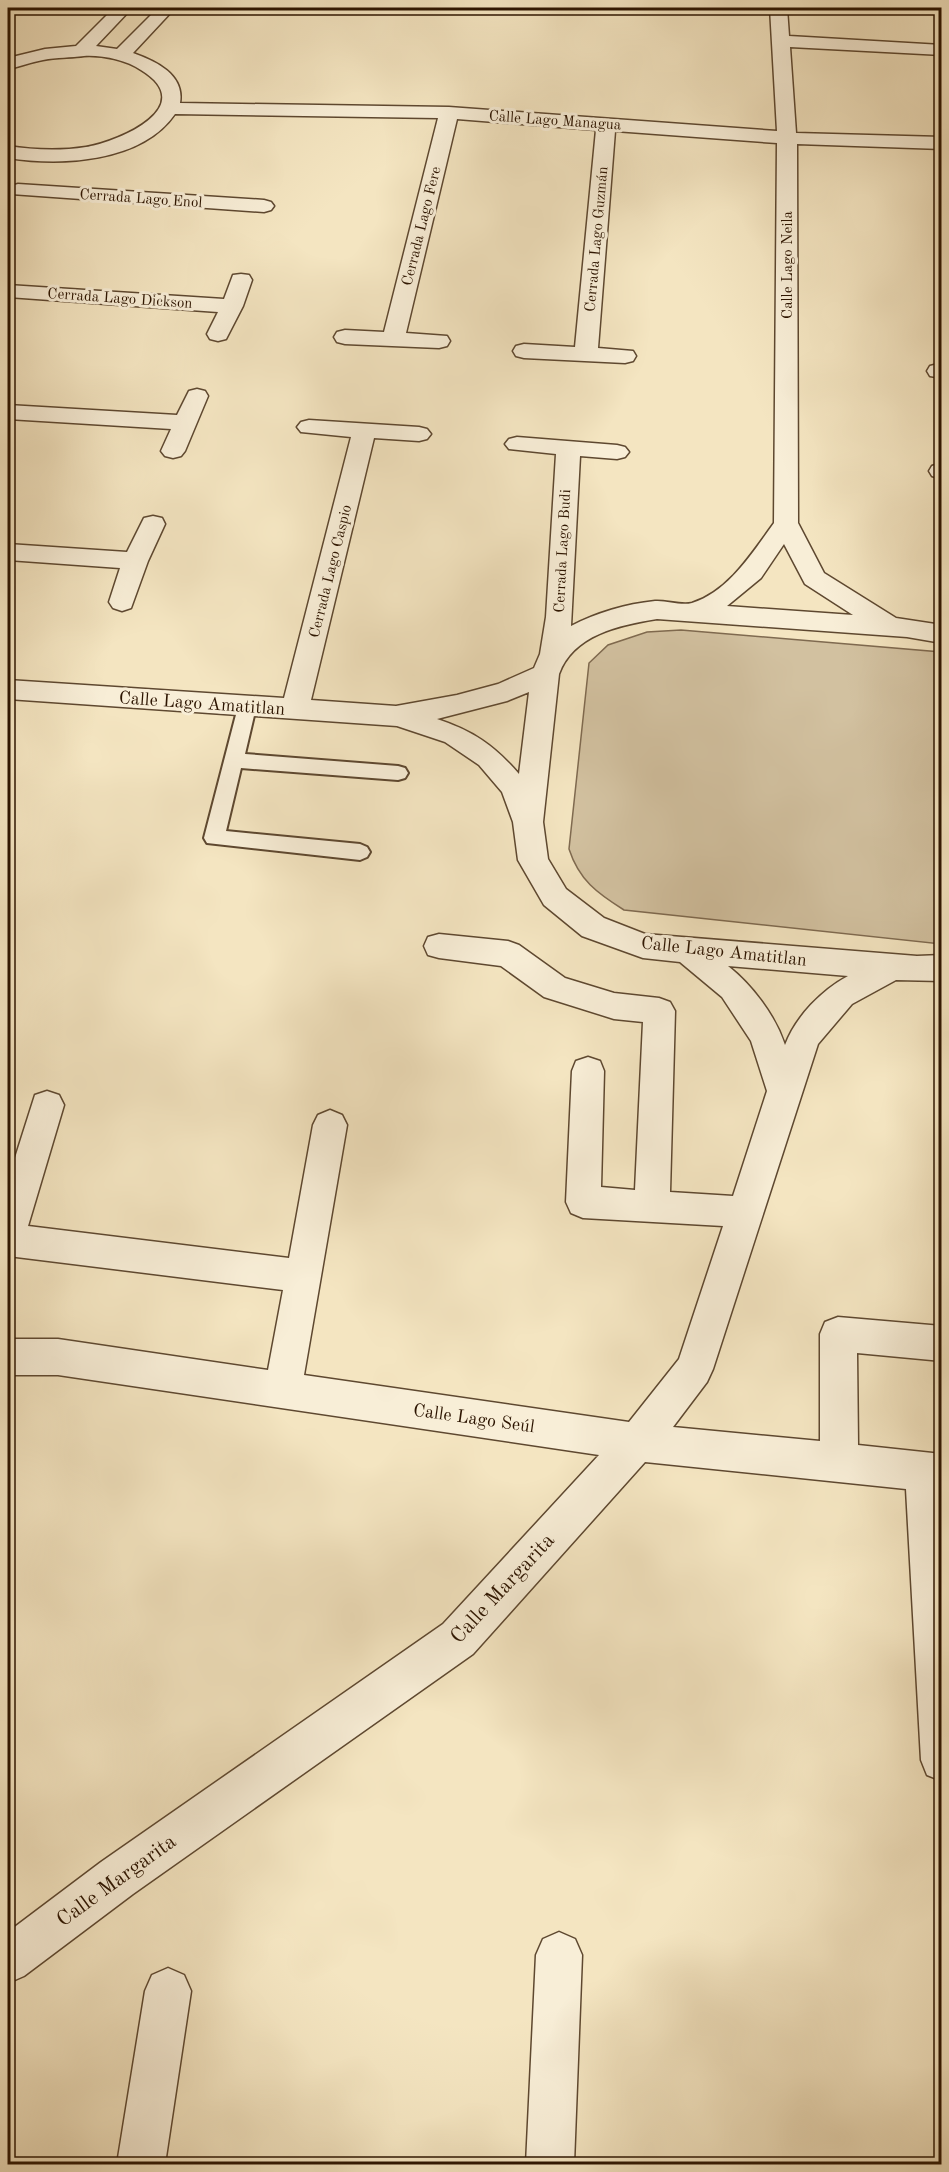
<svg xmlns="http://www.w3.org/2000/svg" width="949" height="2172" viewBox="0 0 949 2172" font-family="'Old Standard TT',serif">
	<rect width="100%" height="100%" fill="#f4e5c1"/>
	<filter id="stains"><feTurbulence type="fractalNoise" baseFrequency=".00333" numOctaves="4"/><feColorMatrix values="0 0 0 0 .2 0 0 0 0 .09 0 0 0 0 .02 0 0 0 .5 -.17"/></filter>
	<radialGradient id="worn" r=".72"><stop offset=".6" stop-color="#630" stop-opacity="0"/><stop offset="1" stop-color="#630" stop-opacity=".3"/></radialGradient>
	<path fill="#d2c1a0" stroke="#7f6a50" stroke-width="1.5" d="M681,630L941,652V944L624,910C597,893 579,880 569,849L589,663L608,645L647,632Z"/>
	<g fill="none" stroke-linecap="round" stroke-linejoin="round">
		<defs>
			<path id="service" d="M247,700L254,702L256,707L245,754L398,766L405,768L408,773L405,778L398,780L241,768L226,831L360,844L367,847L370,852L367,857L360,860L207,843L204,838L238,707L240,702Z"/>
			<path id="minor" d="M114,8H132L96,46L117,49L158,8H175L133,53C155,61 185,74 180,103L449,107L777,131L770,8H787L789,36L942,45V55L790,47L796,133L942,137V149L797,144L798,523L824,573L896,618L942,625V643L907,637L657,619C619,625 573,635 559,674L543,822L548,859L566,889L604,918L645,934L917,956L942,955V981L896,980L852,1004L818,1044L713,1369L707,1382L673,1427L820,1441V1334L825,1322L838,1317L942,1326V1361L857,1353L858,1445L942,1454V1781L927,1775L921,1760L906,1489L645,1462L473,1654L133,1894L24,1976L8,1983V1932L101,1862L443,1624L599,1455L58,1375H8V1339H58L268,1370L283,1290L8,1256V1180L35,1095L47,1091L59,1095L64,1105L28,1226L289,1258L313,1125L318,1115L330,1110L342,1115L347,1125L304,1375L629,1422L679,1359L723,1226L583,1218L571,1213L566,1202L572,1071L576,1061L588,1057L600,1061L604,1071L601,1187L635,1190L643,1022L614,1019L544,997L501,966L439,958L428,955L424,946L428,937L439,934L508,941L519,945L565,978L614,993L659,998L670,1002L675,1011L670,1192L733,1196L767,1091L751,1041L722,997L680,962L643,958L582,936L544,905L518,860L513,822L502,792L479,765L445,742L397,726L8,699V680L284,698L351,437L301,432L297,427L301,422L309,420L419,427L427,429L431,434L427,439L419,441L374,438L311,700L396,706L457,695L498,684L534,668L540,654L546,617L556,454L509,449L505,444L509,439L517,437L617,445L625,447L629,452L625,457L617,459L580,456L571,626C596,613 626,604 655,601C666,600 681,606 692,603C729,591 752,553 774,523L777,143L615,131L598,348L633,351L636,356L633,361L625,363L524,358L516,356L513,351L516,346L524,344L575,347L596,130L457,119L406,333L447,336L450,341L447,346L439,348L345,344L337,342L334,337L337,332L345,330L384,332L438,118L175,114C141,163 61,166 8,158V146C34,150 60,151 86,147C121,141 200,106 141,70C126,60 103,55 84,56C71,58 57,57 43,60C31,62 19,67 8,69V58L45,49L76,46ZM784,544L805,584L853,615L727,606L761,578ZM529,692L519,774C494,745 473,731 437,719L507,701ZM728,966L848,976C822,990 796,1016 785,1045C775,1015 752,985 728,966Z
				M18,184L264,200L271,202L274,206L271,210L264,212L11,194L8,190L11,186Z
				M241,274L249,275L252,280L243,306L226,339L218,341L210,339L207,334L218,312L8,297V285L224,299L233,275Z
				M938,364H942V378L930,376L927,371L930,366Z
				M197,389L205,391L208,396L185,451L181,456L173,458L165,456L161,451L171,429L8,419V405L177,415L189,391Z
				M941,463L942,479L932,476L929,471L932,466Z
				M153,516L162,518L165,524L148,561L131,608L122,611L113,608L109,602L120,568L8,560V544L127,552L144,518Z
				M559,1932L575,1939L582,1955L574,2164H526L536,1955L543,1939Z
				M168,1968L184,1975L191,1991L165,2164H117L145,1991L152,1975Z"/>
		</defs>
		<use href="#service" stroke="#5e4830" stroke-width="4"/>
		<use href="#minor" stroke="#5e4830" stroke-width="3"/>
		<use href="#service" fill="#f8eed7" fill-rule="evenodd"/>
		<use href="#minor" fill="#f8eed7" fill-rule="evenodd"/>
	</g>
	<g text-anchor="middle" stroke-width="6" stroke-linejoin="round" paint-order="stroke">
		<g font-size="15" fill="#2c1400" stroke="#f8eed7">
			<text transform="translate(555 120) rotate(4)" y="5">Calle Lago Managua</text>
			<text transform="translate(141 198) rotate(4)" y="5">Cerrada Lago Enol</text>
			<text transform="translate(421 226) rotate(-76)" y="5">Cerrada Lago Fere</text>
			<text transform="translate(596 239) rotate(-85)" y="5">Cerrada Lago Guzmán</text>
			<text transform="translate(787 265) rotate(-90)" y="5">Calle Lago Neila</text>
			<text transform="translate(120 298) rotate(4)" y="5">Cerrada Lago Dickson</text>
			<text transform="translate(562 551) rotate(-87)" y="5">Cerrada Lago Budi</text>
			<text transform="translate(330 571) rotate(-76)" y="5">Cerrada Lago Caspio</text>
		</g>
		<g font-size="18" fill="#2c1400" stroke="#f8eed7">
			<text transform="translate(202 703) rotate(4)" y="6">Calle Lago Amatitlan</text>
			<text transform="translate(724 951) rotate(6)" y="6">Calle Lago Amatitlan</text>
			<text transform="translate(474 1418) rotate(8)" y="6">Calle Lago Seúl</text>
		</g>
		<g font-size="21" fill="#2c1400" stroke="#f8eed7">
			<text transform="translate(502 1588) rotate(-47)" y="7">Calle Margarita</text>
			<text transform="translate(116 1880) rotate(-36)" y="7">Calle Margarita</text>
		</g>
	</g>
	<rect width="949" height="2172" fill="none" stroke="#f4e5c1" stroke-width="30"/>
	<rect x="9" y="9" width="931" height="2154" fill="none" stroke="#2c1400" stroke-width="3"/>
	<rect x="15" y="15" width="919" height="2142" fill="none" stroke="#2c1400" stroke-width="1.5"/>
	<rect width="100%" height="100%" filter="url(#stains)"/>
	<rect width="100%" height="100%" fill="url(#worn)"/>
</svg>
